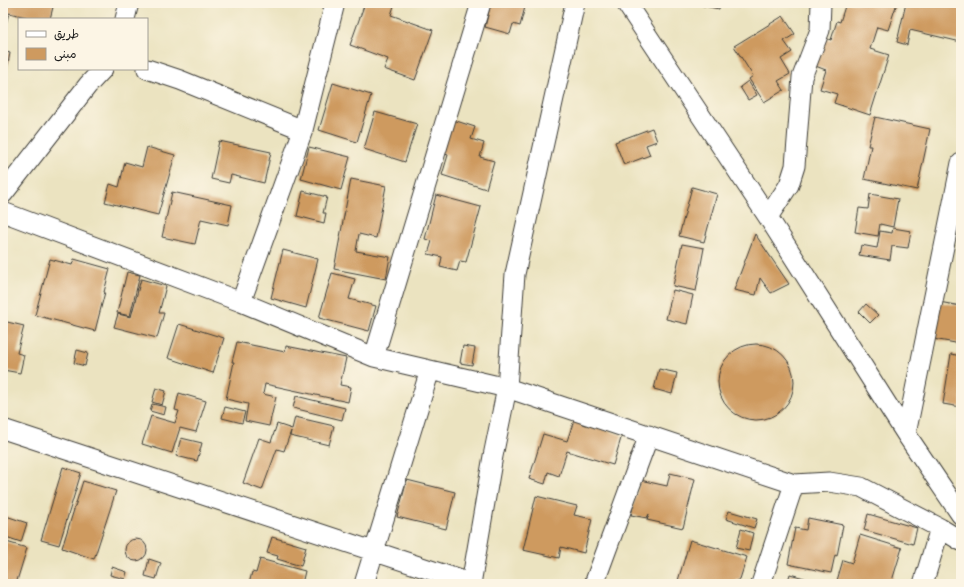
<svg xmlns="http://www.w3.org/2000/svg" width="964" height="587" viewBox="0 0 964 587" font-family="Mynerve,'Playpen Sans Arabic',sans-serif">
	<rect width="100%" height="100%" fill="#fcf5e5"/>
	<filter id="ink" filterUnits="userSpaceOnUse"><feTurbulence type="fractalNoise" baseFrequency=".025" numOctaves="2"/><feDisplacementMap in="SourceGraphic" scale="8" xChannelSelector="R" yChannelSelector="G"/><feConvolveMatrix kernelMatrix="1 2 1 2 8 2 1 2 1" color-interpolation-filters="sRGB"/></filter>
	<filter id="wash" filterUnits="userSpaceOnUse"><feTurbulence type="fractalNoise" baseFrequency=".012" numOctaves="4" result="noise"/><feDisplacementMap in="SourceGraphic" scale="16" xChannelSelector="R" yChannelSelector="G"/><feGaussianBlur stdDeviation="0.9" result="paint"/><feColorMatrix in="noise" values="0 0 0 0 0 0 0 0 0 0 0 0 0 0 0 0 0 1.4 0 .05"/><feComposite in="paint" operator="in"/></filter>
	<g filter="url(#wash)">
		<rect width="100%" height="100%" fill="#ebe3c0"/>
		<g id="blocks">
			<path fill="#ce9a5f" d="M3,3H54L50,19H26V17L9,13L6,24L3,23Z
				M365,3H395L391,15L433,30L415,80L384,69L388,59L350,45Z
				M491,3H526L520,26L513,24L510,34L485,27Z
				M694,3H720L719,9L694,4Z
				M846,3H897L888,30L877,27L870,49L889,55L870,115L834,103L837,94L820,89L826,70L810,64L819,36L831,40L837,21L840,22Z
				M906,3H961V42L910,30L907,45L897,42Z
				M783,16L795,34L784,41L792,52L781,59L790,74L778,81L784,90L764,102L749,79L753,76L734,46Z
				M3,51L10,53L7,69H3Z
				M748,81L757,95L748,100L740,87Z
				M333,83L371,95L357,142L319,130Z
				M375,112L417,124L405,162L364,149Z
				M875,117L930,129L917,190L864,179L871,146H868Z
				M447,118L475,127L471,139L484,143L480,157L494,161L486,189L442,175L448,155L437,151Z
				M652,128L657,141L646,145L650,155L624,165L615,142Z
				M219,141L271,152L264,183L231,175L229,183L211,179Z
				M147,147L175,155L158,215L105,202L110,184L119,187L125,162L142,167Z
				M309,147L350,157L341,190L301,179Z
				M351,179L386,186L376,238L359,234L356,251L390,257L386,279L334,269Z
				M692,187L717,194L704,242L679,236Z
				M303,191L327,197L323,213H326L324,223L297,216Z
				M172,192L232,205L228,225L201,219L195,244L162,237Z
				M870,194L898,199L893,227L880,224L878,236L855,232L859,208L868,209Z
				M436,195L481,207L466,262L460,261L457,271L440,267L442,257L428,254L432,241L425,239Z
				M893,228L911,231L908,248L892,246L890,260L859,255L861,245L877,248L880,231L892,233Z
				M755,234L789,284L771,293L760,278L756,295L734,290Z
				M682,244L704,248L696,291L673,286Z
				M283,250L318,259L306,308L271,298Z
				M50,259L72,265L74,259L110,269L104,292H105L95,331L35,315Z
				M127,272L140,275L130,316L117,313Z
				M332,273L355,279L349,299L376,306L369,331L319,318Z
				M141,279L166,286L159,313H164L157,338L114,327L118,314L131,317Z
				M673,290L693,295L687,324L666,319Z
				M939,302L961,306V344L933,339Z
				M866,304L878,315L870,323L859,312Z
				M3,321L24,326L17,353L24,355L20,373L3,370Z
				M179,324L224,338L213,373L168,358Z
				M237,342L285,352L286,346L346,358L340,385L351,387L348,402L265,384L263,394L276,397L269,426L245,421L248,404L226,399L234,362H232Z
				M718 382a38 38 0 1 1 76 0a38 38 0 1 1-76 0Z
				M463,346L475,348L472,365L460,363Z
				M77,350L88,353L85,366L74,363Z
				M951,354L961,356V407L943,404Z
				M659,369L677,373L672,394L654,389Z
				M156,388L166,391L162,405L152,402Z
				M179,393L206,401L196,432L180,428L172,453L142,444L151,416L175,423L179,411L175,410Z
				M296,396L345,408L342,420L293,408Z
				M152,404L166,407L164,415L150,411Z
				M225,407L245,412L242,423L222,418Z
				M295,417L334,426L329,445L290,436L291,431L284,451L277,449L262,490L243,483L259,438L271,442L277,424L292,429Z
				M574,420L622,435L613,465L567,451L559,476L548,472L545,484L529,479L543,434L567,441Z
				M181,438L202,443L197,461L176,456Z
				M63,467L81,473L59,545L41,540Z
				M670,473L695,479L683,528L647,520L649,514L647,518L631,515L640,480L667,486Z
				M407,480L455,492L446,529L397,517Z
				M83,481L116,491L94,559L62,548Z
				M536,496L577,506L574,515L592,519L584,553L561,547L559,558L523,550Z
				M729,511L757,519L754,528L726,519Z
				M868,514L917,528L913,544L864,530Z
				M6,516L27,523L21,542L3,536V524Z
				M808,518L843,525L837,556L835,555L831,573L788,564L795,528L806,530Z
				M741,529L753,533L749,551L736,548Z
				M860,535L902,548L891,584H836L843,560L852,563Z
				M272,537L306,547L301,566L277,559L278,556L267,553Z
				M125 550a11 11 0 1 1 22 0a11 11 0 1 1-22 0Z
				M690,540L747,557L740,579L731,584H677Z
				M3,541L27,548L16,584H3Z
				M149,559L161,563L156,579L145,576Z
				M260,559L305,571L302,584L291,583V584H249L252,572L256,573Z
				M112,567L127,572L125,579L110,575Z
				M790,574L818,582L817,584H787Z"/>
		</g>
	</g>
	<g filter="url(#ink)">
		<use href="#blocks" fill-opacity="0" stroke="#3b3a35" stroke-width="1"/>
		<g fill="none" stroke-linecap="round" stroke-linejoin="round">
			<defs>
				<path id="minor" d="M626,3L768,217L906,434L961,515
					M125,19L129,3
					M147,69L180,80L303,130
					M3,194L88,85L103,69
					M3,212L241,302L374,357L507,388L794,484L829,482L861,487L940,528L961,541
					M768,217L789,185L795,166L802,77L820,30L821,3
					M241,302L303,130L335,3
					M374,357L481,3
					M3,429L473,584
					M906,434L961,163
					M364,584L430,370
					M471,584L493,456L507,388L515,274L575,3
					M594,584L649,435
					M761,584L794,484
					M923,584L940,528"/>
			</defs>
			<use href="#minor" stroke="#3b3a35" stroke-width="21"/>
			<use href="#minor" stroke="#fff" stroke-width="19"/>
		</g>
	</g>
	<rect width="964" height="587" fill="none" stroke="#fcf5e5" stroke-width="16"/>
	<rect x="18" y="18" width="130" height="52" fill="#fcf5e5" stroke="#a29e95"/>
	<rect x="26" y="31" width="20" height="6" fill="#ffffff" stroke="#a29e95"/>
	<text x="54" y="38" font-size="12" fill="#1c1c1c">طريق</text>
	<rect x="26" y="48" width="20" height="12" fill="#ce9a5f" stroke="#a29e95"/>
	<text x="54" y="58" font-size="12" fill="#1c1c1c">مبنى</text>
</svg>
